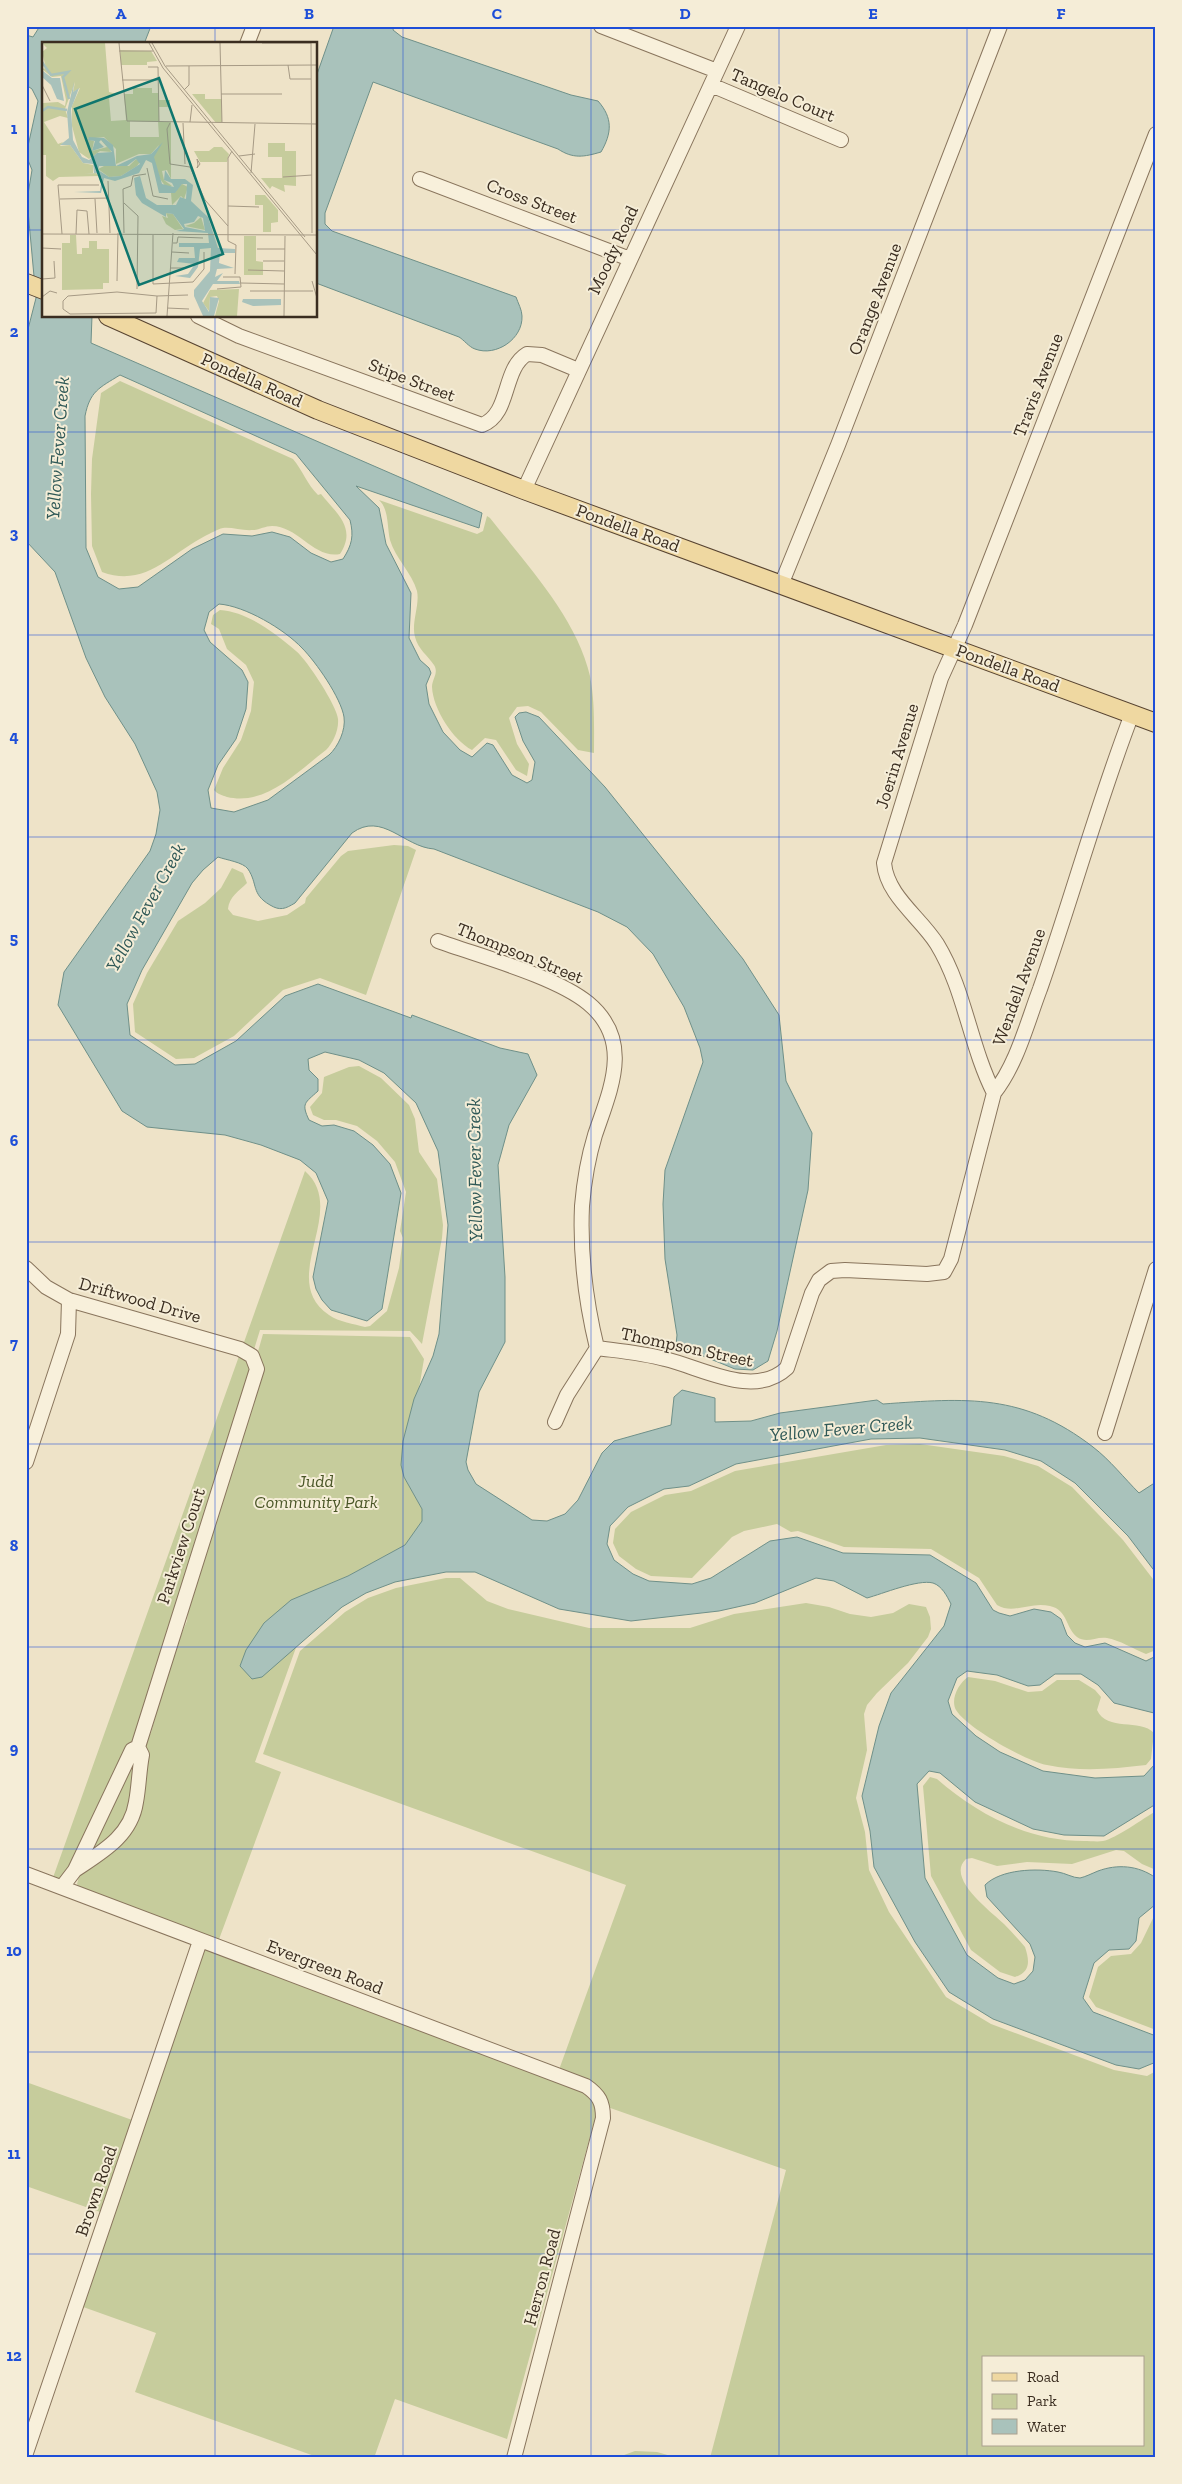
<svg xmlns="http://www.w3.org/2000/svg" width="1182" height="2484" viewBox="0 0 1182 2484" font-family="'Zilla Slab',serif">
	<rect width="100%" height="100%" fill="#eee3c8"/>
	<path fill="#c6cc9c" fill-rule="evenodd" d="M120,381L293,459C303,471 307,484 318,495L321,494C337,514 357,528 340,554C314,559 298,526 272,526C265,526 259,530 253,530C243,531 232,527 223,528C217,529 210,534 205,536C170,554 146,588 102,572L92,546L91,494L92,459L101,393Z
		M379,500L477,534L483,531L487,516L490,518C526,564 577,618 590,676C595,702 594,727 594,753L578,750L541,712L528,706L517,707L509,718L517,744L529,764L527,776L516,770L496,740L485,738L472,750C453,740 433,709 432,687C432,679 439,673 434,665C428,656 418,649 415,637C411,623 420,605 417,591C412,573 395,558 390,540C387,527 389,509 379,500Z
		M220,610C248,612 275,633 296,651C307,660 337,706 338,719C339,730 333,743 326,750C297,772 266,806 227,797C222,795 217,794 214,790L223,768L241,740L251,711L254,682L246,665L227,649L219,629L211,624L213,615Z
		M394,845L408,846L416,850L366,995L320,978L283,990L234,1036L194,1058L176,1059L135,1032L133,1004L147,973L178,921L205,903L221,888L232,868L243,873L247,883C239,891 229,897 228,909L233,915L258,921L287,915L305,903L306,898L341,856L348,851Z
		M359,1066L381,1078L409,1105L415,1119L419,1152L437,1179L443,1225L442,1238L422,1344L410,1331L260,1330L252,1356L250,1390L146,1730L71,1884L556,2078L626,1885L263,1754L300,1651L345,1612L368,1598L396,1588L446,1578H460L487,1601L508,1609L589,1628H690L734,1614L806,1603L829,1607L850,1614L871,1617L893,1613L909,1604L926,1607L930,1617L931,1629L928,1637L908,1663L877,1693L867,1705L864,1714L867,1750L856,1798L865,1832L869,1870L889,1912L946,1997L991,2024L1114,2070L1147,2076L1156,2071V2458H710L786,2170L599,2104L507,2439L395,2399L374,2458H320L135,2392L156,2333L72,2303L103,2213L26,2186V2082L135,2121L193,1943L50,1886L305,1171C350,1211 276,1279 329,1315C339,1322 354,1324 365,1327L370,1326L387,1311L399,1268L403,1238L400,1231L406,1192L395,1162L377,1141L357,1126L336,1120H324L313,1115L310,1107L322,1093L324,1077L349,1067ZM983,2358H1143V2445H983Z
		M263,1334L410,1337L424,1359L404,1477L422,1509L426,1534L348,1576L317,1589L255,1762L281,1772L218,1942L81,1890L77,1884L86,1850L138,1747L151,1733L170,1661L187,1621L190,1589Z
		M920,1444L1004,1456L1038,1466L1072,1487L1123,1540L1156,1583V1650L1146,1654C1134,1649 1119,1640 1107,1638C1096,1636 1087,1644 1077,1637C1065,1627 1068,1610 1050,1606C1030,1601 1014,1615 997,1605L979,1578L931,1549L844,1547L798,1531L791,1532L777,1524L744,1531L732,1537L692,1578L651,1576L636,1569L619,1556L613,1543L615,1529L631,1512L665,1495L691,1491L735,1471L886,1445Z
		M968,1677L995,1681L1028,1692L1042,1691L1057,1680H1079L1095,1690L1101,1697L1097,1710C1107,1732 1140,1718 1154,1733L1151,1759L1146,1765C1112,1769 1081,1772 1047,1765C1026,1761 967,1728 956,1710C950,1699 959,1683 968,1677Z
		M930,1777L937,1779C978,1815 1029,1841 1084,1841C1090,1841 1098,1842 1103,1841C1115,1839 1144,1818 1156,1811V1870L1142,1864L1124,1851L1116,1850L1072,1864L1027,1862L997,1866L972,1858L966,1859C945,1878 992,1912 1004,1924C1011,1931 1018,1939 1025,1947C1030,1962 1030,1972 1015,1977L1000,1972L971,1950L931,1876L923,1786Z
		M1156,1912V2030L1096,2007L1089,1997L1098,1967L1111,1956L1131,1954L1141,1943Z
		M635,2451L657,2452L678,2458H616Z"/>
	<path fill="#a9c2bb" stroke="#6f9089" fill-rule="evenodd" d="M40,26H151L144,44H44V316H92L91,343L482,513L479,528L356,486L379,508L386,544L411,593L409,638L420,660L429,668L431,673L426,685L429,704L443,732L460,750L472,757L487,743L493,745L512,775L527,783L532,780L535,762L523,741L515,717L519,713L526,712L539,717L605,787L743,959L779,1015L786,1081L812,1133L808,1190L777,1331L768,1361L753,1370L735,1369L676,1345L677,1335L665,1259L663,1204L665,1170L703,1062L700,1048L684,1007L653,954L627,927L598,912L434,849C404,847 382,811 352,833L295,903C285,909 280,911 270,905C251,894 258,884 248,869C243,862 226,860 218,857L203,870L192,883L142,970L127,1004L130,1035L175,1065L195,1064L236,1041L285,996L318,984L411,1018L412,1015L500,1048L528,1054L537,1075L509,1125L498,1165L505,1277V1342L479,1392L466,1462L468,1470L476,1484L532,1520L547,1521L565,1514L578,1500L602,1453L614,1441L671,1425L674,1397L682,1390L715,1398V1422L751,1421L780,1413L877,1400L883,1404C967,1398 1023,1393 1093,1447C1110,1460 1124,1478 1139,1493L1156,1482V1573L1128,1536L1075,1483L1041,1461L1005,1450L920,1438L871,1439L736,1464L689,1486L664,1489L628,1507L610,1526L607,1544L614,1560L633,1574L649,1581L692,1584L711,1578L770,1541L797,1537L843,1553L930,1555L976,1583L993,1610L999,1613L1010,1616L1034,1609L1051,1612L1061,1619L1067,1635L1075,1643L1085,1647L1105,1643L1146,1661L1156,1656V1718L1154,1713L1114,1703L1098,1685L1081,1674H1055L1040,1685L1028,1686L997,1675L967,1671L957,1678L948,1701L952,1714L976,1736L1000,1752L1043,1771L1095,1778L1144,1776L1156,1763V1804L1104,1836L1064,1835L1033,1829L1003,1815L975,1802L940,1773L929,1771L917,1784L925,1878L967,1955L998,1978L1014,1984L1025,1980L1033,1971L1035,1957L1030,1944L987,1897L985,1885C1001,1869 1037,1868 1058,1872C1065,1873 1073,1878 1080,1878C1085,1877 1093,1873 1098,1871C1117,1864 1138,1865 1156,1878V1904L1139,1918L1136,1941L1129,1949L1109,1950L1094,1963L1083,1998L1093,2012L1156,2036V2062L1139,2069L1116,2065L993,2019L949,1992L915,1942L874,1867L870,1831L862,1796L879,1726L891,1693L944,1626L951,1604C947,1596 942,1586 933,1583C918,1579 882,1594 867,1598L834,1581L816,1578L755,1603L719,1611L631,1621L559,1609L475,1572H446L395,1582L366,1593L342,1607L262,1677L252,1679L240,1666L246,1650L264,1623L291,1600L348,1576L405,1545L422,1521V1509L404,1477L401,1465L403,1441L414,1399L433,1356L439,1334L448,1225L438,1151L416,1103L384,1073L359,1060L325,1052L308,1059L309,1070L318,1079V1091C305,1103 301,1103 309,1120L322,1126L334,1125L354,1131L373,1145L390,1164L401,1193L382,1309L367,1321L331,1310L322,1300L316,1289L313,1277L328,1201L316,1173L300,1160L261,1145L225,1135L147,1127L122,1111L58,1005L64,972L150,851L156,834L160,810L157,792L135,744L105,697L86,658L55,572L26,541V337L36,298L27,200L32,170L26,155L38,101L32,89L26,85V35L33,37ZM120,375L296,454L350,520C354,536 352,545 343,559L331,562L311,553L290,537L272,532L252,536L223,534L192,549L138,587L119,589L98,577L86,548L85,416C90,391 99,388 120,375ZM219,604C245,606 284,629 302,648C316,662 341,698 344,717C346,730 338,747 329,755L268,800L234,812L211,808L208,790L218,765L236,739L246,709L248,682L242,670L210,642L204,630L209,612Z
		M334,26H394L393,30L402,37L571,95L598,101C613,118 612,133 601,152C584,157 573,159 558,149L373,82L325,213V224L332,231L516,297C518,303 522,310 522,316C523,339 496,357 475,349C469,347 464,340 459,337L316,283V77Z"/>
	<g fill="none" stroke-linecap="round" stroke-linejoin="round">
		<defs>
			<path id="minor" d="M601,26L717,71
				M247,44L254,26
				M711,85L841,140
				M420,179L630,259
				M198,316L239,336L482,425C511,414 502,369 527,354L542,355L578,370
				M524,490L738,26
				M781,585L838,445L1000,26
				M438,941C479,956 555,976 588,1003C634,1041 610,1090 595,1135C588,1158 584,1182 582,1206C580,1252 586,1303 597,1348L567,1395L555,1422
				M994,1093C970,1046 965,990 937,944C920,917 887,896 884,863L941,678L965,625L1156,134
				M26,1268L46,1287L69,1300L240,1349L252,1356L257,1369L138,1747L132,1750L75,1870L62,1887
				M597,1348C620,1351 643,1353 665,1359C703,1368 754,1399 787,1368L812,1293L819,1280L831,1271L845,1270L927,1274L944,1272L951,1259L994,1093C1017,1064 1027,1023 1040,989C1072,898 1097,805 1132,714
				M1105,1433L1156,1269
				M26,1462L68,1334L69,1300
				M75,1870C102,1852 131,1836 136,1802C139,1786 139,1771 142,1755L138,1747
				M26,1874L586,2086C599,2095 603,2102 603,2118L514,2458
				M26,2453L200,1941"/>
			<path id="major" d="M26,283L44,290
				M108,316L318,410L524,490L1156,723"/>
		</defs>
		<use href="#minor" stroke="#89755d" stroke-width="16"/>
		<use href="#major" stroke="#584431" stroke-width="20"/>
		<use href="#minor" stroke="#f8f0db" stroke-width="14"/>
		<use href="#major" stroke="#efd8a1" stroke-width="18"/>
	</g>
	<path fill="none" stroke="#1d4ed8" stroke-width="1" stroke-opacity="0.55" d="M215,26V44M403,26V2458M591,26V2458M779,26V2458M967,26V2458M26,230H44M316,230H1156M215,316V2458M26,432H1156M26,635H1156M26,837H1156M26,1040H1156M26,1242H1156M26,1444H1156M26,1647H1156M26,1849H1156M26,2052H1156M26,2254H1156"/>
	<g text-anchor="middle" stroke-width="4" stroke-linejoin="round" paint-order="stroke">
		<g font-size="18" fill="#3a2d20" stroke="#f5edd7">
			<text transform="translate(783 95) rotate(23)" y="6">Tangelo Court</text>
			<text transform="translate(532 201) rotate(21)" y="6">Cross Street</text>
			<text transform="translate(613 250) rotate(-65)" y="6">Moody Road</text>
			<text transform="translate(875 299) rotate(-69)" y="6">Orange Avenue</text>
			<text transform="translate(252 380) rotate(24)" y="6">Pondella Road</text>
			<text transform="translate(412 380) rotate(21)" y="6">Stipe Street</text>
			<text transform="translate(1038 385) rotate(-69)" y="6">Travis Avenue</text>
			<text transform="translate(628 528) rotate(20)" y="6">Pondella Road</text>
			<text transform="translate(1008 668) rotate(20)" y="6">Pondella Road</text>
			<text transform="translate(897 756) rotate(-73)" y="6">Joerin Avenue</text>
			<text transform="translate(520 953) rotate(22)" y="6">Thompson Street</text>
			<text transform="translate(1019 987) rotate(-70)" y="6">Wendell Avenue</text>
			<text transform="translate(140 1300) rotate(16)" y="6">Driftwood Drive</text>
			<text transform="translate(687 1347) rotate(12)" y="6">Thompson Street</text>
			<text transform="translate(181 1546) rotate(-72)" y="6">Parkview Court</text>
			<text transform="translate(325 1967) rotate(21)" y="6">Evergreen Road</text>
			<text transform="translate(96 2191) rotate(-71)" y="6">Brown Road</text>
			<text transform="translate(542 2277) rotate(-75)" y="6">Herron Road</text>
		</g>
		<g font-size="18" font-style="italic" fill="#4a5627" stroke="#f5edd7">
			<text x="316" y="1487">Judd<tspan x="316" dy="21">Community Park</tspan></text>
		</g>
		<g font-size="19" font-style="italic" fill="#305957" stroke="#f5edd7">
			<text transform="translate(57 448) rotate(-86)" y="7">Yellow Fever Creek</text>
			<text transform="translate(145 907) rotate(-61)" y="7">Yellow Fever Creek</text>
			<text transform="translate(474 1170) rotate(-91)" y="7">Yellow Fever Creek</text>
			<text transform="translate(841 1428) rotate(-5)" y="7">Yellow Fever Creek</text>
		</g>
	</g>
	<g transform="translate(42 42)">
		<rect width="275" height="275" fill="#eee3c8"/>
		<path d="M0,1H63L67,50L75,52L67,56L69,79L84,78L82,52H91V46H110V51H117V58H128V65H117V80H129V137L125,128L120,129L122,138L130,144L124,145L118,137L111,115L117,103L109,112H97L74,122V107L62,95L45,97L52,99L50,109L65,105L59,98L67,103L69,110L58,109L47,117L37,110L30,84V64L38,46L31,50L33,40L23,67L26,76L18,74L2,80L16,102L21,100L18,104L28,103L41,121L51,123V131L43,132L54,131L57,134L17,135L11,139L4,134V113H0V50L1,61L16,60L23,64L24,58L19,34L10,35L0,27L4,26L0,10L5,6ZM88,79L116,80L117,95H88ZM78,8L109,9L115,19L105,20V23H79ZM150,52H163V57H180V81H174ZM226,101H243V109H254V144L242,143L243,150L230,144L228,147L219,136H240V115H226ZM172,105H180L187,112L185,120H158L152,109H167ZM94,117L98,120L95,124L79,134L67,135L56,127L62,124H87ZM140,142L146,145L142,157L139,154L130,163L129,151ZM213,153H223L236,168V180L229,181V190H221V163H213ZM124,171L131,172L141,187L133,188L124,182L120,174L126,176ZM159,175L163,188L143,184L152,181ZM28,193H34L35,212H40V206H47V199H55V207H67V241H61V247L20,248V201H28ZM202,194H214V219L221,220V233H202ZM197,247L195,274H173L177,259L175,254L168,255L167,269L161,261L168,248Z" fill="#c6cc9c" fill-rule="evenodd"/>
		<path d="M1,29L10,36H18L22,59L15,57L9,43L0,35ZM32,40L31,50L37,46L29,67L31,98L40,115L47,118L55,111L70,110L59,98L57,100L62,105L50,109L53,99L46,98L47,95L62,96L71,103L74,124L95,114L109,112L121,100L112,115L120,142L132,145L130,141L122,138L123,128L129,137H143L151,143L149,159L166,175L176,206L193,207V211H178L177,221L192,226L175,227L173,235L181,231L175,239H197L198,242H171L160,259L167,270L168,255L177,256L172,274H161L152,254V248L168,229L169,206L158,207L156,225L148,236L133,234L146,232L153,222L135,220L137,216H153L152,205H137V201H167L166,191L134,189L142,187L131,172L124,171V175L100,161L94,153L92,136L98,134L104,156L115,163H134L138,155L144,157L145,142H140L133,151H117L110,121L104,118L97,131L73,139L62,136L59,151L32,150L58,149L60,136L54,131L43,132L52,131L51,122L41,121L28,103H18L27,96L25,70ZM94,117L98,122L79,134L67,135L56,128L57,124H85ZM156,174L161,176L163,189L143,185L142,182L152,180ZM201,257H239V263L211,264L200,260Z" fill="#a9c2bb" fill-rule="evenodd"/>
		<path fill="none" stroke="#a9c2bb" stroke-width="2.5" d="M0,20L9,33L26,30L21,35L27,57M0,69L6,65L25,68"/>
		<path fill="none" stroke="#a69a85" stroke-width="1" d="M77,1L85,79L275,82M107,1L121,26L275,213M110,1L123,24L263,195M178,1L180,81M220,1H269M269,1L270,191M77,9H111M246,23L248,37H269M124,24L275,23M106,25H116L117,80M80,38H116M0,43L8,59M142,48L147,43V24M179,52H240M148,80L150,63M128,81L125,87L128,122L148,125L163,158L186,184M141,81L143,122M190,109L186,116V199L194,203L193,232M197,114L213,112M155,117L158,122L155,126L156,123ZM105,126L111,154L126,157M209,131L213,82M241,135L270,133M66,139L68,191M18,157L67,156M53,157L55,191M82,161L96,174L95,247M186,164L217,165M82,191L81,147L89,144L91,134L104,132M0,192L275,193M20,192L16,143H57M34,192L35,168L45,169L47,192M111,193V242L151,240L162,227V210M0,196V212M131,201H135L136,195L161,196M0,206L19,207M215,207H243M130,210L147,211M221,219H242M128,226H144M206,228L242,229M0,237L13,236L12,219M75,239L76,191M270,239L275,256M199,241L242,242M175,247L199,245L198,235H181M208,249H271M75,250L115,254L114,271L28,272L21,267V259L26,254ZM115,254L146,253M0,255L8,249L15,251M125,266L147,267M125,274L131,191M242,274L243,194"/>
		<path fill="#0f766e" fill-opacity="0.15" stroke="#0f766e" stroke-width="2.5" d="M117,36L181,212L97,243L33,67Z"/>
		<rect width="275" height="275" fill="none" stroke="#3a2d20" stroke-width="2.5"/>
	</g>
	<rect width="1182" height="2484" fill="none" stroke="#f5edd7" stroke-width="55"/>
	<rect x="982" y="2356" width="162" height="90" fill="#f5edd7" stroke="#aaa08e"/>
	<rect x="992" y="2373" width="25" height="8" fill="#efd8a1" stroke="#aaa08e"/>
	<text x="1027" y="2382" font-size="15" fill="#3a2d20">Road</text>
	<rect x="992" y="2394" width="25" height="15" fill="#c6cc9c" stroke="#aaa08e"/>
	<text x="1027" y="2406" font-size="15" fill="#3a2d20">Park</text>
	<rect x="992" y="2419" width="25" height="15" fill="#a9c2bb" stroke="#aaa08e"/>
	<text x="1027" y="2432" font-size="15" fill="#3a2d20">Water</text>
	<rect x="28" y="28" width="1126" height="2428" fill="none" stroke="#1d4ed8" stroke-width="2"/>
	<g font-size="16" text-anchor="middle" font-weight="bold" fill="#1d4ed8">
		<text x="121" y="19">A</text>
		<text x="309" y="19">B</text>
		<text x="497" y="19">C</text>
		<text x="685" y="19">D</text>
		<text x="873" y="19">E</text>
		<text x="1061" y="19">F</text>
		<text x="14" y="134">1</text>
		<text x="14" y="337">2</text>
		<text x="14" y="539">3</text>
		<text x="14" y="742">4</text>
		<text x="14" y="944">5</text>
		<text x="14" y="1146">6</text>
		<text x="14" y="1349">7</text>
		<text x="14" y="1551">8</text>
		<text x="14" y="1754">9</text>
		<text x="14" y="1956">10</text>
		<text x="14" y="2159">11</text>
		<text x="14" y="2361">12</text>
	</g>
</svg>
